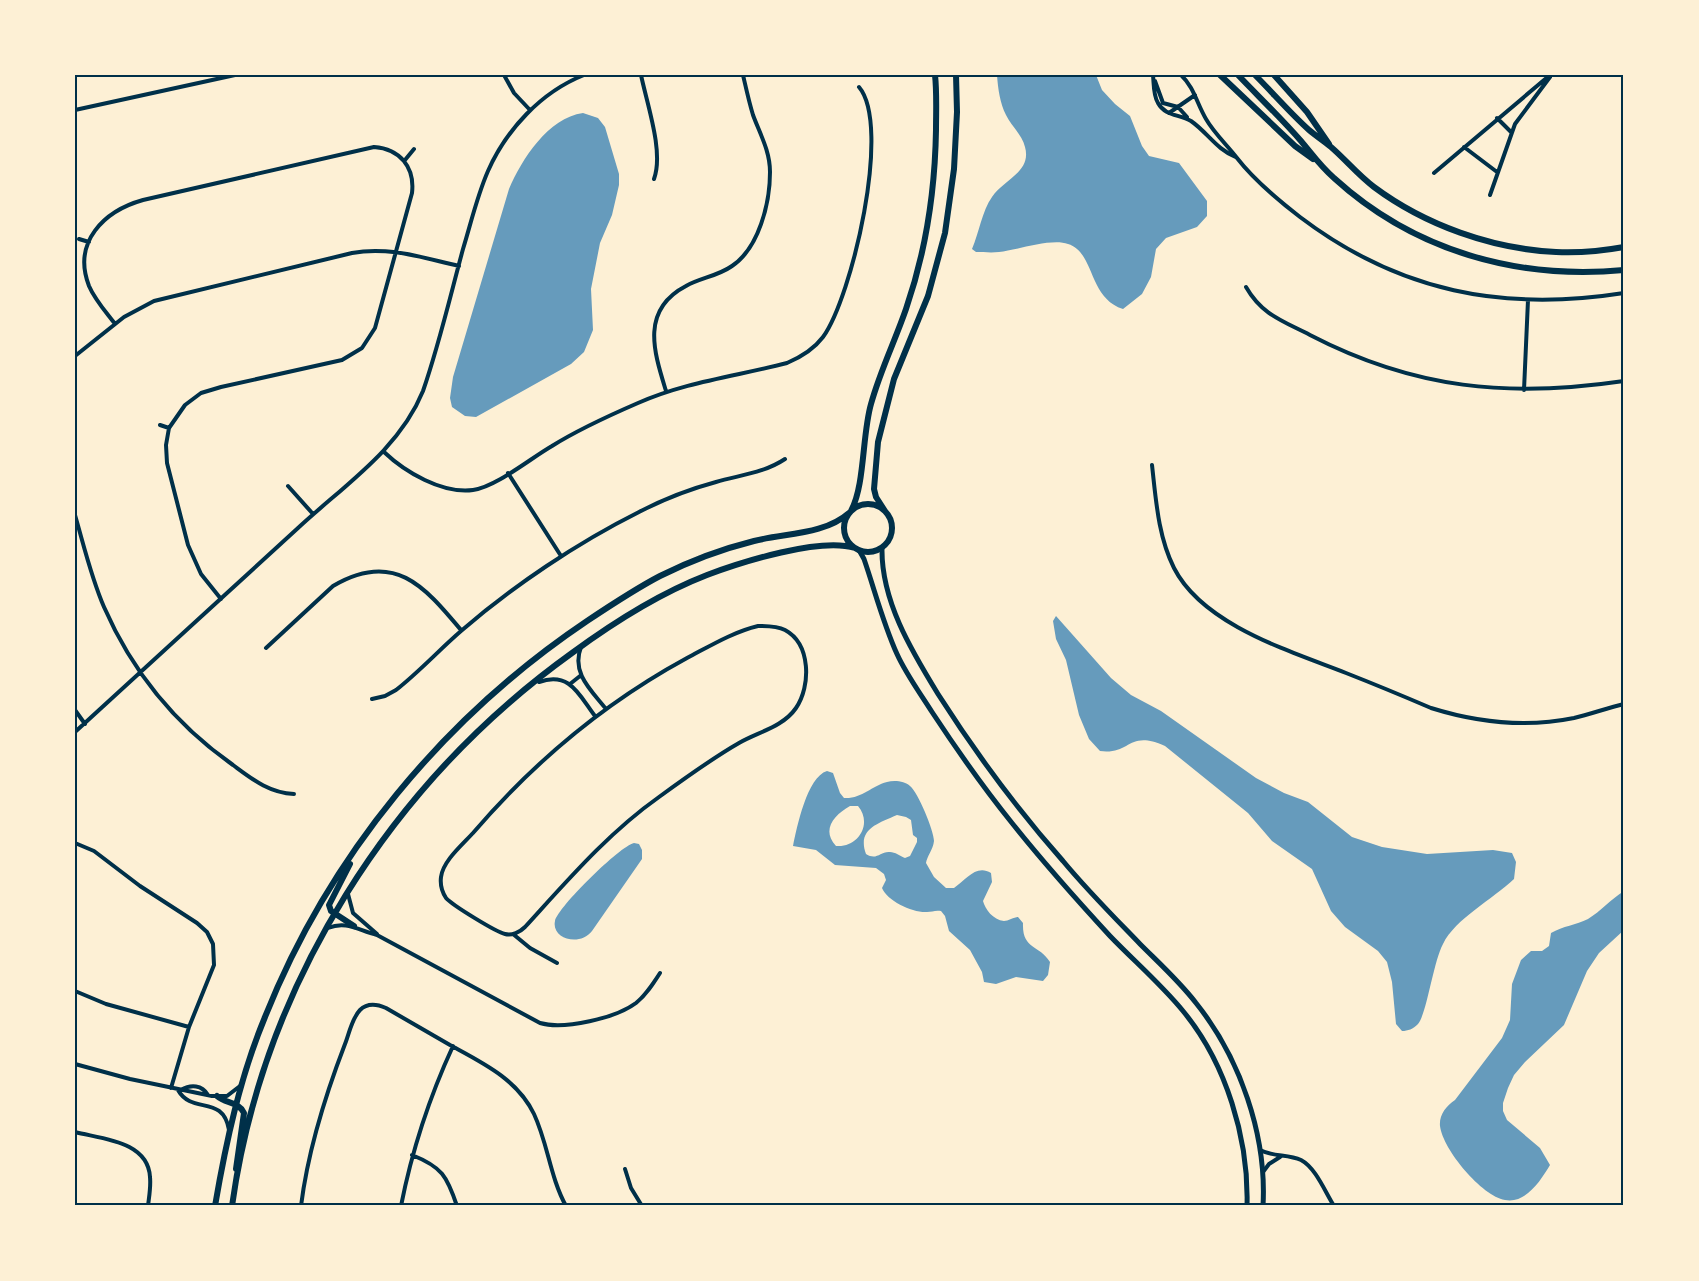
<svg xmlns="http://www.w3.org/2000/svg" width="1699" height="1281" viewBox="0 0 1699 1281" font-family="'Roboto Condensed',sans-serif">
	<rect width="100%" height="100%" fill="#fdf0d5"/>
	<path fill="#669bbc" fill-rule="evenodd" d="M997,75H1096L1102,90L1115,104L1130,116L1142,146L1149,156L1179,163L1207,201V216L1197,227L1166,238L1156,249L1151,277L1142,294L1123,309C1088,298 1095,252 1068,244C1051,238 1018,250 999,252C991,253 983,252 976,252L972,249C979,233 982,211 992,197C1003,180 1032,172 1025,147C1022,134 1011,126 1006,115C1000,103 998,89 997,75Z
		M583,113L598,118L605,127L619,174V185L612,215L600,243L591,289L593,330L584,352L571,364L476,417L465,416L452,407L450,398L453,377L509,189C522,159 548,118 583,113Z
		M1056,616L1111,678L1131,695L1161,711L1256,778L1284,793L1308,802L1352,837L1382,847L1427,854L1493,850L1512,853L1516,862L1514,879C1493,899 1455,919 1443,944C1433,963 1427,1013 1418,1024C1413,1029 1408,1031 1402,1031L1396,1024L1392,982L1387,962L1378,951L1345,927L1331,911L1312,869L1272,841L1248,813L1165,746C1128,729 1131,755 1100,751L1089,739L1079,715L1066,660L1056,639L1053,621Z
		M827,771L833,773L840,793L844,798C862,799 871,786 887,782C894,780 905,781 910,786C918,792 934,831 934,841C933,850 927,856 926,863L934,877L946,888H954C966,880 976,864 991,873L992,882L983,901C985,909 993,920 1004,921C1008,921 1014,917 1018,917L1023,923C1022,950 1039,944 1050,962L1048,975L1043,981L1016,977L996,984L984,982L982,972L970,950L949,931L945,916L941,911C935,910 932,912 927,912C913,913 887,901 882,888L886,880L884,874L876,868L835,865L816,850L793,846C797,827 807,777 827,771ZM850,806H858C873,824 858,848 836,846C821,830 834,815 850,806ZM897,815L906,817L911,820L913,835L917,838V842L910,856L905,858C900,856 895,852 890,852C880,851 877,861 866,854C857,829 877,824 897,815Z
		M634,843L639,844L642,850V859L592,931C580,947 551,939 555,921C558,907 620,846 634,843Z
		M1624,891V930L1599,953L1587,971L1564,1025L1525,1062L1514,1075L1508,1088L1503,1103V1111L1507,1120L1540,1148L1550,1165C1541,1180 1526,1204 1505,1200C1482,1196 1443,1150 1440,1126C1439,1115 1446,1106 1455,1100L1502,1038L1510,1020L1512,984L1521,960L1531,951H1542L1549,946L1551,933C1563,926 1576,925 1588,919C1601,911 1611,899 1624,891Z"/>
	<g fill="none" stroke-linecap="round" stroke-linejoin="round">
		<path stroke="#003049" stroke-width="4" d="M504,75L514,93L530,110
			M641,75C647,104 664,152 654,179
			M1153,75C1154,84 1153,95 1158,103C1165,116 1179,114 1191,121C1207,132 1217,150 1236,157
			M1181,75C1194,87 1197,104 1206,119C1214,133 1227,145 1237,158C1254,180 1278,200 1300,217C1399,292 1503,312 1624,293
			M1155,81L1163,103L1178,107L1187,117
			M75,110L235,75
			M1169,113L1195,95
			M1497,118L1511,132
			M1464,147L1497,172
			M405,160L414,149
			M1434,173L1550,75
			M1490,195L1515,124L1550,77
			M79,239L89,242
			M1246,287C1262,315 1283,321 1310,335C1414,389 1509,398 1624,381
			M115,324C106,312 95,300 89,286C72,242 104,211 143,200L374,147C400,149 415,167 412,193L375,328L362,348L342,360L221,387L201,393L185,405L169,428L166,445L167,463L188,545L201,574L221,599
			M75,356L124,317L154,301L352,253C389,246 423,258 459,266
			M1524,390L1528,300
			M666,391C654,352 640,310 686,286C700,278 718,276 732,266C759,248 770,203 770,172C770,151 760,134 753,115C749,102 746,88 743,75
			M160,425L169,428
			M384,452C405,472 442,494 473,490C496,487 531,458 552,446C579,429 608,416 638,403C685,382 737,376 787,363C801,357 814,349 823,337C852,297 892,126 859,87
			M1152,465C1156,500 1158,536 1174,568C1203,625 1290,651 1346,673C1374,684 1403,696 1431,708C1479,723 1525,728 1574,718C1591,714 1607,708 1624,704
			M508,473L561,556
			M288,486L313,514
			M75,515C84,546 91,577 104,607C132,671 176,725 233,765C252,779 269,793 294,794
			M758,626C766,626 777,626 785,630C811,644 811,686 796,708C783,727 758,732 739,743C711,759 685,778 659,797C608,833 567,881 525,927C520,932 512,936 505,934C496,932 452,905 446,898C442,892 440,885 441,877C443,861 462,845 473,833C533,763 606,702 687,658C710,646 733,632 758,626Z
			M581,647C571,673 591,690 606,709
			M266,648L333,586C394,550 424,586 461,630
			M539,682C570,671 579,695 595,716
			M570,684L580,676
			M372,699L385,696L396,690C419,672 439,650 461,631C513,586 577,543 639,512C664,499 690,489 716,482C740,475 764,473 785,459
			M75,710L85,724
			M75,732C149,664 224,596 298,528C343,486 399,450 423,391C439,345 450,297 463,249C471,223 477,196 488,171C506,130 541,92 584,75
			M75,843L94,851L140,886L197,923L207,932L213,944L214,965L189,1027L171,1088
			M348,894L353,913L377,934
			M328,928C347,920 359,931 377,935L540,1023C564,1030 616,1018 636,1003C646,995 653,984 660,973
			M513,934L530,948L557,963
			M75,991L106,1004L189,1027
			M75,1064L130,1079L212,1096H227L240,1086
			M178,1090C192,1115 223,1094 229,1130
			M181,1090C191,1084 202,1085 208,1095
			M75,1132C102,1139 148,1141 150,1177C151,1187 149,1197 148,1206
			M1260,1150C1273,1157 1288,1154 1301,1160C1316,1168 1325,1192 1334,1206
			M412,1155C442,1167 447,1176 457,1206
			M625,1169L631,1188L642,1206
			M1263,1172L1269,1164L1280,1157
			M301,1206C308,1150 325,1096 345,1044C349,1034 352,1018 360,1010C367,1003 377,1004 386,1008C407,1020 429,1033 450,1045C483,1063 517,1079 534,1114C548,1144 550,1177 566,1206
			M401,1206C412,1150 429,1098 453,1046"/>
		<path stroke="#003049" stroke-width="5" d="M882,548C881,600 911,650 938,694C975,752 1017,809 1063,861C1087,890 1114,917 1140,944C1159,963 1180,982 1196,1003C1240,1058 1267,1135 1263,1206
			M859,550L864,559C875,591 883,623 897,654C906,674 920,693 932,712C957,750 983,787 1012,823C1043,862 1076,899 1110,936C1134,961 1161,984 1183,1011C1226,1063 1249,1139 1247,1206"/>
		<path stroke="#003049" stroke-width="6" d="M1220,75L1295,146L1313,159
			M1238,75C1259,97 1281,118 1301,141C1312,154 1321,167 1334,178C1414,251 1517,280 1624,270
			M1255,75C1273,93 1290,113 1309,130C1316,136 1324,141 1331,147C1346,160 1358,175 1374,187C1425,225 1492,249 1556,252C1579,253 1602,251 1624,247
			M1274,75L1307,112L1329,144
			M844 528a24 24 0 1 1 48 0a24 24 0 1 1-48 0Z
			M851,511C865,485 862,435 871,404C880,371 895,341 906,309C926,251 935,191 936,130C936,112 937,93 935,75
			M885,511L876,497L874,489L878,442L894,379L928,296L945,233L954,169L957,112L956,75
			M350,864L329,905L331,911L354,926
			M217,1096C226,1104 238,1101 244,1113L236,1169
			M215,1206C226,1142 240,1077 265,1017C329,856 444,717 587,621C611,605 635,589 660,576C690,561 722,549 754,541C785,533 824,535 849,513
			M232,1206C263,984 391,783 572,653C614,622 658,594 707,575C742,562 820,537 855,548"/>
	</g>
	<rect width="1699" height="1281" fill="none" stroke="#fdf0d5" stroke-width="153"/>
	<rect x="76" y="76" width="1546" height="1128" fill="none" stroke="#003049" stroke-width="2"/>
</svg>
